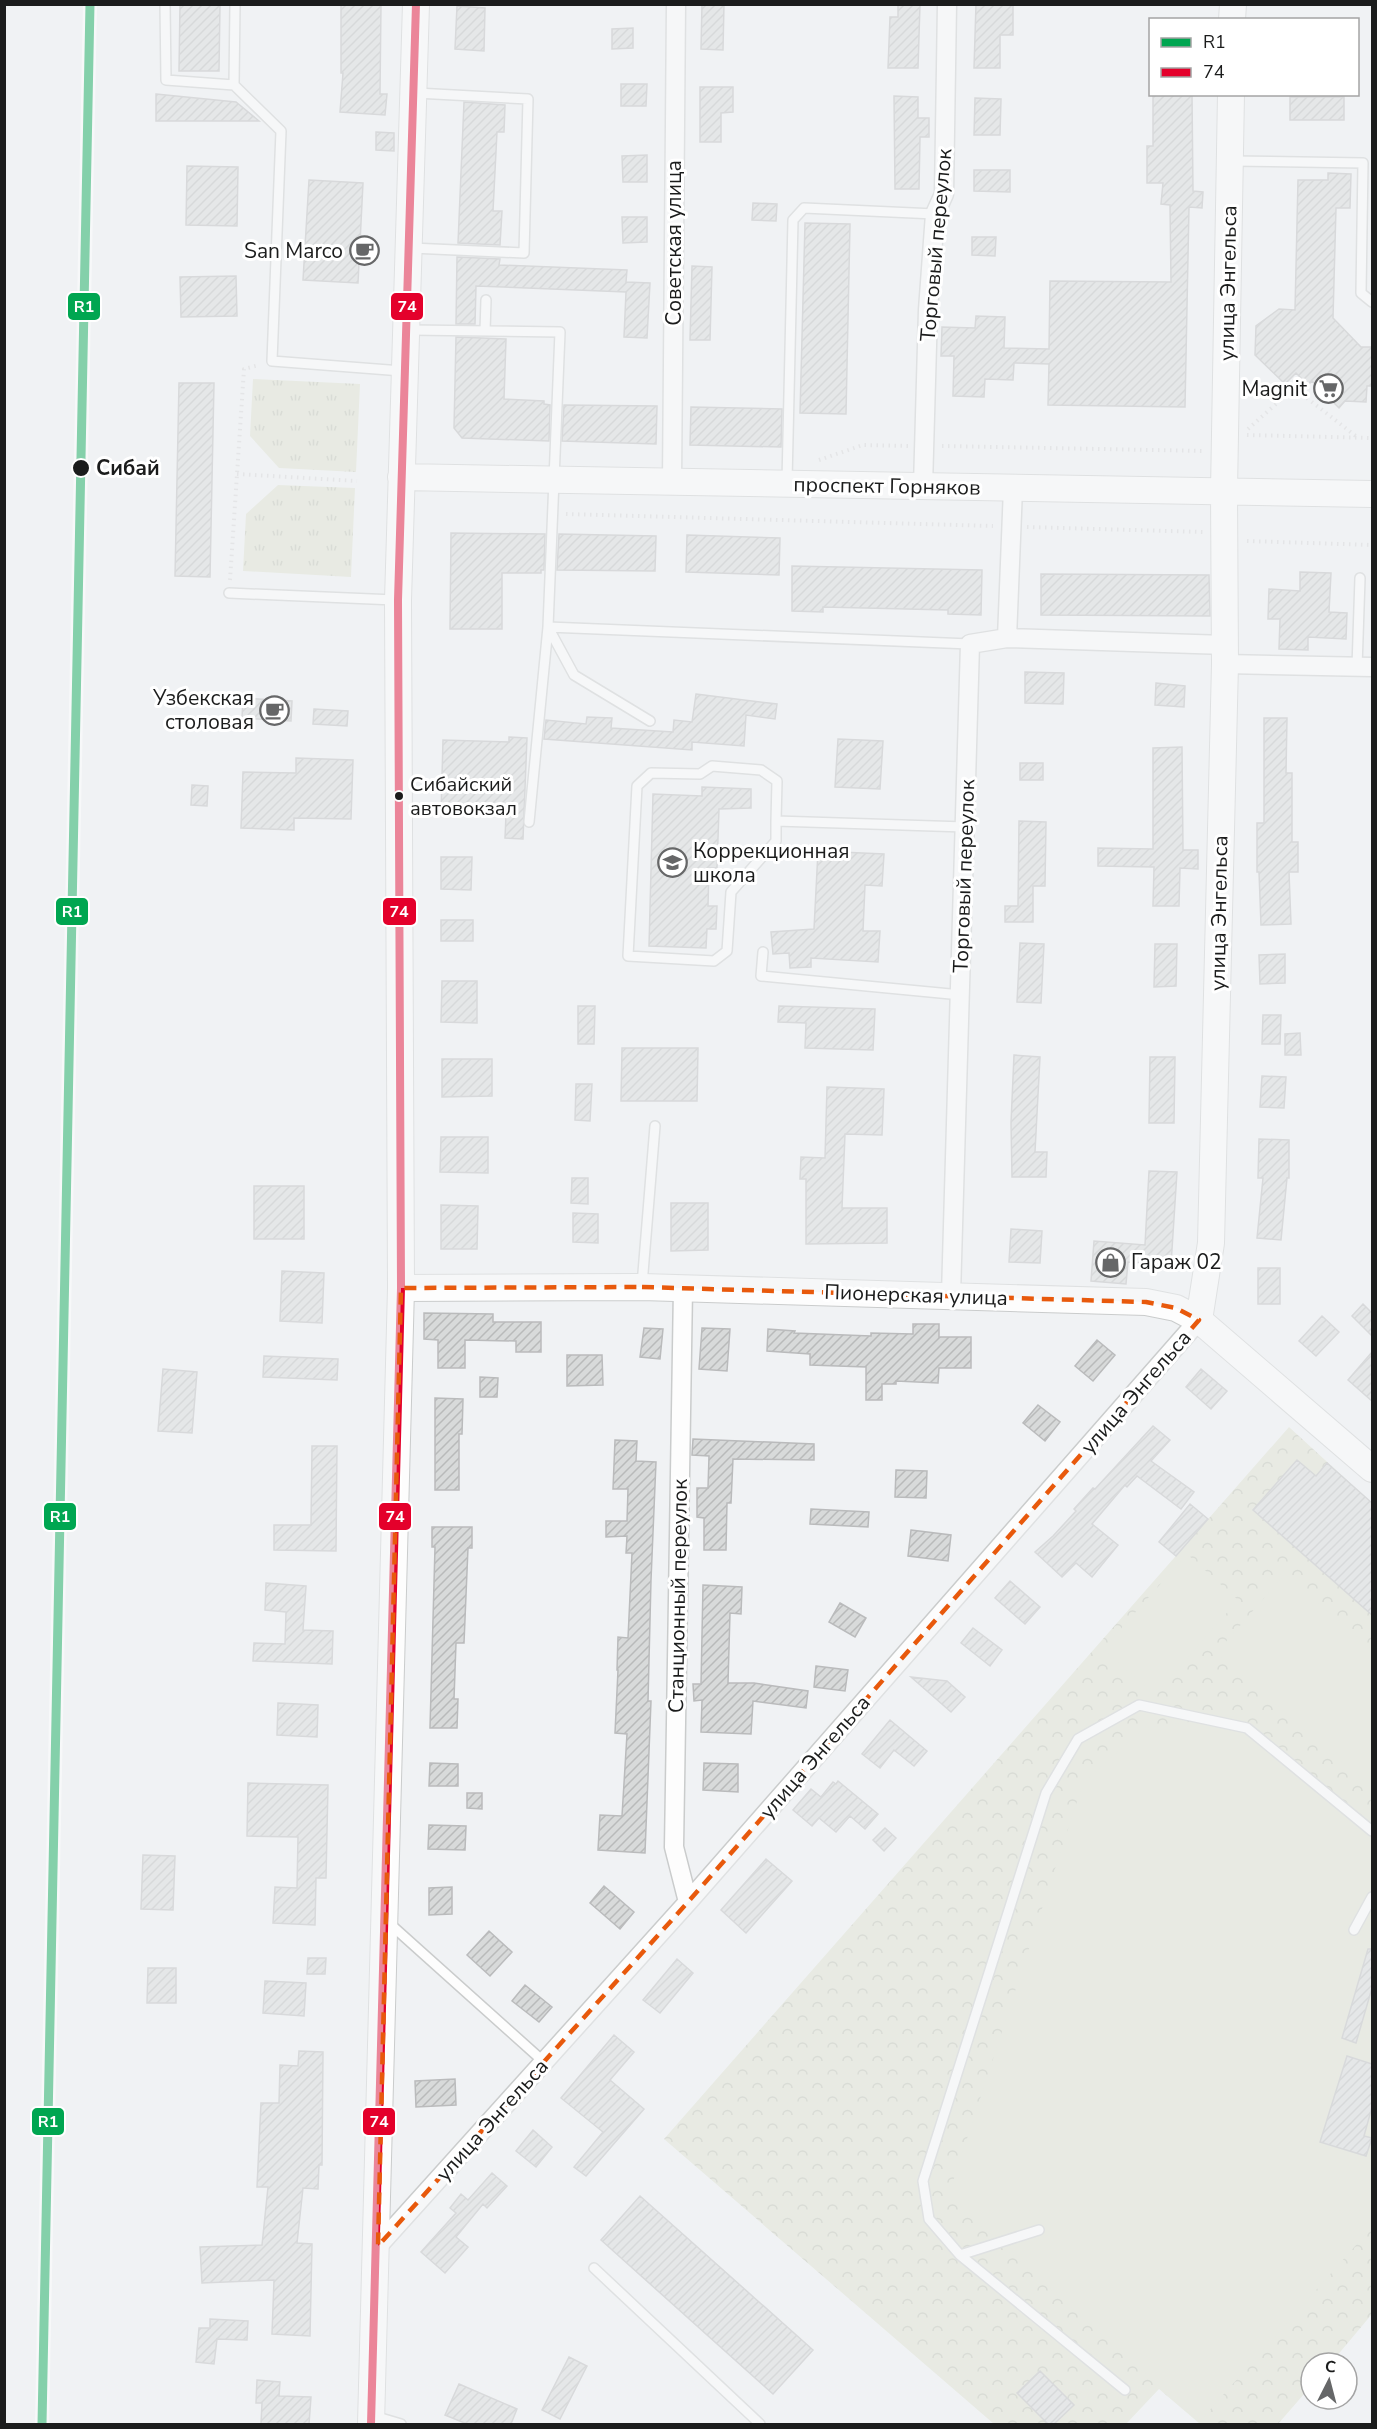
<svg xmlns="http://www.w3.org/2000/svg" width="1377" height="2429" viewBox="0 0 1377 2429" font-family="'Nunito Sans',sans-serif">
	<defs>
		<pattern id="grass-tufts" width="24" height="20" patternUnits="userSpaceOnUse" patternTransform="scale(1.5)"><rect width="24" height="20" fill="#dde1cf"/><path d="M3 7l-1-3M5 7V3M7 7l1-3M15 17l-1-3M17 17v-4M19 17l1-3" fill="none" stroke="#bdc0b1"/></pattern>
		<pattern id="park-crowns" width="20" height="18" patternUnits="userSpaceOnUse" patternTransform="scale(1.5)"><rect width="20" height="18" fill="#dde1cf"/><path d="M2 6a3 3 0 1 1 6 0M12 15a3 3 0 1 1 6 0" fill="none" stroke="#bdc0b1"/></pattern>
		<pattern id="building-hatch" width="6" height="6" patternUnits="userSpaceOnUse" patternTransform="scale(1.5)"><rect width="6" height="6" fill="#d8dada"/><path d="M-1 1l2-2M0 6l6-6M5 7l2-2" fill="none" stroke="#b9baba"/></pattern>
	</defs>
	<rect width="100%" height="100%" fill="#f0f2f4"/>
	<path fill="url(#grass-tufts)" d="M253,379L360,384L356,472L279,468L250,436Z
		M278,485L355,488L351,577L243,571L246,514Z"/>
	<path fill="url(#park-crowns)" d="M1289,1427L1372,1503V2314L1331,2363H1311V2386L1278,2424H1200L1159,2389L1126,2424H994L664,2139Z"/>
	<path fill="#dde1cf" d="M1187,1554L1238,1600L1155,1695L1103,1649Z
		M1285,1574L1372,1650V1778L1368,1784L1216,1653Z
		M1234,1716L1372,1839V2227L1199,2422L948,2197L1083,1783L1144,1728Z"/>
	<path fill="url(#building-hatch)" stroke="#babbbc" stroke-width="1.5" d="M180,4H220L219,71H179Z
		M341,4H381L380,94H387L385,115L340,112L343,73H341Z
		M702,4H724L723,50L701,49Z
		M898,4H920L918,68H888L890,17H898Z
		M976,4H1013V35H1000V68H974Z
		M457,6L485,8L484,51L455,49Z
		M633,28V48L612,49V29Z
		M621,84H647L646,106H621Z
		M700,87H733V112L721,113V142H700Z
		M156,94L236,102L259,121H156Z
		M1153,94H1192L1193,191L1203,192L1202,208L1189,207L1185,407L1048,405L1049,364L1014,363L1013,380L985,379L984,397L953,396L954,356H941L942,327L975,328L976,316L1005,317L1004,348L1049,349L1050,281L1171,282L1170,205L1161,204L1163,183H1147V146H1153Z
		M894,96L918,97V118H929V137H920L919,189H895Z
		M1290,97H1344V120H1290Z
		M975,98L1001,99L1000,135H974Z
		M464,102L505,105L504,132H497L493,211H502L500,245L458,243Z
		M376,132L394,133V151L376,150Z
		M647,155V182H623L622,156Z
		M187,166L238,167L237,226L186,225Z
		M974,170H1010V192L974,191Z
		M1328,173L1351,174L1350,208H1336L1333,318L1361,347H1372V386H1367L1366,402L1345,401L1339,408L1312,381L1308,385L1296,373L1285,384L1255,355L1256,326L1279,309L1295,310L1298,180H1328Z
		M309,180L363,183L358,283L303,280Z
		M753,203L777,204L776,221L752,220Z
		M622,217H647V242L623,243Z
		M805,223L850,224L846,414L800,413Z
		M972,237H996L995,256L972,255Z
		M457,257L500,259L499,265L627,270L626,282L650,283L647,338L624,337L626,292L476,286L475,324H456Z
		M692,266L712,267L710,340H690Z
		M236,276L237,316L181,317L180,277Z
		M456,337L506,339L504,399L544,401V404L550,405L549,441L462,438L454,428Z
		M179,383H214L210,577L175,576Z
		M564,405L657,406L656,444L562,441Z
		M691,407L782,409L781,447L690,445Z
		M451,533L545,534L544,570H541V573H502V629H450Z
		M559,534L656,536L655,571L557,570Z
		M687,535L780,538L779,575L686,572Z
		M792,566L982,570L981,615L948,614V610L823,607V612L792,611Z
		M1300,572L1331,573L1329,612L1347,613L1346,639L1308,637V650L1279,649L1280,619H1268L1269,589L1300,591Z
		M1041,574L1209,575L1210,616L1041,615Z
		M1025,672L1064,673L1063,704L1025,703Z
		M1156,683L1185,686L1184,707L1155,705Z
		M696,694L777,704L775,719L746,715L744,746L692,742V750L544,739L546,720L586,724L587,717L612,718L611,728L673,732L674,720L692,722Z
		M243,698L292,701L291,721L242,718Z
		M314,709L348,711L347,726L313,724Z
		M1264,718H1287L1286,773H1292V842H1298V872H1289L1291,924L1261,925L1259,872H1257V823H1264Z
		M509,737L527,738L523,839L505,838L506,815L441,814L443,740L509,742Z
		M838,739L883,741L880,789L835,787Z
		M1182,747L1183,850H1198V869L1180,868L1179,906H1153L1154,867L1098,866V848L1153,849V748Z
		M296,758L353,760L351,819L294,818V830L241,828L243,772L296,773Z
		M1020,763H1043V780H1020Z
		M192,785L208,786L207,806L191,805Z
		M702,787L751,789V808L719,809L717,868H709L708,906H717L716,929H707L706,948L649,946L653,794L702,796Z
		M1019,821L1046,822L1045,886H1033V922H1005V906H1018Z
		M818,851L884,854L882,886L865,885L863,931H880L878,962L811,958V967L790,968L789,953L773,954L771,932L814,929Z
		M441,857H472L471,890L441,889Z
		M441,920H473V941H441Z
		M1020,943L1044,944L1041,1003L1017,1002Z
		M1155,944H1177L1176,986L1154,987Z
		M1285,954V983L1260,984L1259,955Z
		M442,981H477V1023L441,1022Z
		M578,1006H595L594,1044H578Z
		M779,1006L875,1009L873,1050L805,1048L806,1023L778,1022Z
		M1263,1015H1281L1280,1044H1262Z
		M1300,1033L1301,1055H1285V1034Z
		M622,1048H698L697,1101H621Z
		M1014,1055L1040,1057L1035,1152H1047L1046,1177H1012L1011,1123Z
		M1150,1057H1175L1174,1123H1149Z
		M442,1059H492V1096L442,1097Z
		M1262,1076L1286,1077L1284,1108L1260,1107Z
		M576,1084H592L590,1121L575,1120Z
		M827,1087L884,1089L882,1135L845,1134L842,1208H887V1243L806,1244V1179H800L801,1157L825,1158Z
		M441,1137H488V1173L440,1172Z
		M1259,1139L1289,1140V1178H1287L1281,1240L1257,1238L1263,1178H1258Z
		M1149,1171L1177,1172L1171,1265L1128,1262L1126,1284L1091,1281L1094,1241L1145,1245Z
		M572,1178H588V1204L571,1203Z
		M254,1186H304V1239H254Z
		M671,1203H708V1250L671,1251Z
		M441,1205L478,1206L477,1249H441Z
		M573,1213L598,1214V1243L573,1242Z
		M1011,1229L1042,1231L1040,1263L1009,1262Z
		M1258,1268H1280V1304H1258Z
		M282,1271L324,1273L322,1323L280,1321Z
		M1363,1304L1372,1313V1336L1352,1316Z
		M424,1313L493,1314V1322H541V1352H516V1341L465,1340V1368H438V1340L424,1339Z
		M1322,1316L1339,1332L1316,1356L1299,1341Z
		M913,1324H939V1337H971V1368H939L938,1383L896,1381V1384H882V1400H866V1367L810,1365V1354L767,1351L768,1329L795,1331L794,1333L871,1336V1333L913,1334Z
		M644,1328L663,1329L660,1359L640,1357Z
		M702,1328L730,1329L727,1371L699,1369Z
		M1097,1340L1115,1355L1093,1381L1075,1366Z
		M1372,1352V1401L1348,1380Z
		M567,1355H602L603,1385L567,1386Z
		M264,1356L338,1359L337,1380L263,1377Z
		M163,1369L197,1372L192,1433L158,1431Z
		M1201,1369L1227,1391L1211,1409L1186,1387Z
		M480,1377L498,1378L497,1397H480Z
		M435,1398L463,1399L462,1434H459V1490H435Z
		M1038,1405L1060,1422L1045,1441L1023,1423Z
		M1153,1426L1170,1440L1151,1461L1194,1492L1181,1509L1137,1476L1127,1487L1125,1485L1092,1524L1118,1545L1092,1577L1076,1563L1062,1577L1035,1552L1053,1536L1076,1511L1074,1509L1093,1488L1095,1489Z
		M693,1439L814,1444V1460L733,1459L731,1503H727L726,1550H704V1518L697,1517V1488H708L709,1456L692,1455Z
		M615,1440L637,1441L636,1461L656,1462L651,1580L648,1701H651L645,1853L598,1850L600,1815L622,1816L627,1734L615,1733L618,1670H617L618,1637L628,1638L632,1553H626L627,1536L606,1537V1521H627L628,1489H613Z
		M312,1446H337L336,1551L274,1550V1525H311Z
		M1297,1460L1316,1476L1327,1463L1372,1503V1615L1253,1510Z
		M896,1470L927,1471L926,1498L895,1497Z
		M1190,1504L1208,1519L1176,1556L1159,1542Z
		M811,1509L869,1512L868,1527L810,1524Z
		M432,1527H472V1548H468L464,1643H456L454,1699H458L457,1728H430L435,1547H432Z
		M911,1530L951,1535L948,1561L908,1556Z
		M1010,1581L1040,1607L1025,1624L995,1598Z
		M266,1583L306,1586L303,1630L333,1631L332,1664L253,1661L254,1643L285,1644L286,1612L265,1610Z
		M703,1585L742,1587L741,1614L730,1613L728,1683H754L808,1691L806,1708L753,1701L751,1734L701,1732L702,1700L694,1701L693,1684H701Z
		M840,1603L866,1618L855,1637L829,1622Z
		M973,1628L1002,1650L990,1666L961,1643Z
		M816,1666L848,1670L845,1691L814,1687Z
		M911,1677L947,1681L965,1697L951,1712Z
		M278,1703L318,1705L317,1737L277,1735Z
		M890,1720L927,1751L914,1766L894,1750L880,1768L862,1754Z
		M430,1763L458,1764V1786H429Z
		M704,1763L738,1764V1792L703,1790Z
		M838,1781L878,1814L865,1829L850,1816L836,1832L819,1818L812,1826L793,1810L811,1789L821,1797L833,1782L836,1784Z
		M248,1783L328,1785L326,1878H316L315,1925L273,1923L275,1887L297,1888L298,1837L247,1836Z
		M467,1793H482V1809L467,1808Z
		M429,1825L466,1826L465,1850L428,1849Z
		M885,1828L896,1838L884,1851L873,1840Z
		M143,1855L175,1856L173,1910L141,1909Z
		M766,1859L792,1881L746,1933L721,1910Z
		M604,1886L634,1912L620,1929L590,1903Z
		M452,1887V1914L429,1915V1888Z
		M489,1931L512,1952L490,1976L467,1955Z
		M1368,1949H1372V1988L1356,2043L1342,2038Z
		M308,1958H326L325,1974H307Z
		M677,1959L693,1973L660,2013L643,2000Z
		M148,1968H176V2003H147Z
		M265,1981L306,1983L304,2016L263,2013Z
		M525,1985L552,2007L539,2022L512,2001Z
		M614,2035L634,2052L610,2080L644,2109L586,2176L574,2167L603,2132L561,2098Z
		M299,2051L323,2052L322,2165H319L318,2189L303,2188L297,2243L312,2244L310,2336L272,2334L274,2280L202,2283L200,2247L262,2245L268,2187H257L261,2103H279L280,2065L298,2066Z
		M1347,2056L1372,2064V2107L1364,2136L1372,2138L1366,2156L1320,2142Z
		M455,2079L456,2105L416,2107L415,2081Z
		M533,2130L552,2147L536,2167L516,2151Z
		M492,2173L507,2186L487,2208L483,2204L456,2237L468,2247L445,2273L421,2252L456,2213L450,2208L461,2194L468,2200Z
		M640,2196L813,2350L773,2394L601,2240Z
		M210,2319L248,2321L247,2340L217,2339L214,2364L196,2362L199,2328H210Z
		M569,2357L587,2366L560,2419L542,2410Z
		M1040,2371L1074,2405L1054,2424H1048L1017,2393Z
		M257,2380L280,2382L279,2396L311,2397L309,2424H261L262,2403H256Z
		M459,2384L517,2409L511,2424H467L445,2415Z"/>
	<g fill="none" stroke-linecap="round" stroke-linejoin="round">
		<defs>
			<path id="lane" d="M165,4L166,80L234,85
				M235,4L234,85L281,131L272,361L402,371
				M1232,161L1363,163L1361,293L1372,302
				M411,248L524,253L528,99L416,93
				M409,330L560,332L548,627L574,675L650,721
				M485,331L486,300
				M787,481L793,220L804,208L935,214
				M229,593L395,600
				M1357,667L1360,578
				M776,821V841L731,892L727,951L714,961L628,956L637,786L651,773L700,774L712,766L761,770L777,781L776,821L965,827
				M529,822L548,627L970,644
				M763,952L761,976L961,995
				M642,1285L655,1126
				M389,1923L544,2062
				M1354,1930L1372,1897
				M960,2255L1039,2230
				M594,2268L760,2424
				M1125,2390L960,2255L929,2219L923,2181L1046,1793L1078,1739L1139,1705L1247,1728L1372,1831
				M374,2416L401,2424"/>
			<path id="street" d="M672,482L676,4
				M923,486L928,310L935,214L944,194L947,4
				M1007,638L1226,645
				M1225,664L1372,667
				M683,1288L674,1847L688,1902
				M951,1295L970,644L1007,638L1013,488
				M378,2246L688,1902L1199,1320"/>
			<path id="secondary" d="M1232,20L1233,4
				M401,477L1372,494
				M401,1288L642,1287L1146,1302L1176,1308L1199,1320L1372,1469
				M1199,1320L1211,1243L1225,664L1224,491L1231,94
				M371,2424L401,1288L398,600L416,4"/>
		</defs>
		<use href="#lane" stroke="#cacccc" stroke-width="12"/>
		<use href="#street" stroke="#cacccc" stroke-width="21"/>
		<use href="#secondary" stroke="#cacccc" stroke-width="28"/>
		<path stroke="#d6d6d7" stroke-width="4" stroke-dasharray="1.5 4.5" stroke-linecap="butt" d="M1248,429L1294,388L1357,437
			M1247,435L1372,438
			M942,446L1205,451
			M819,460L863,445L908,446
			M237,474L357,481
			M566,514L993,526
			M1027,527L1203,532
			M1247,541L1372,545
			M230,580L244,369L259,365"/>
		<use href="#lane" stroke="#fdfdfd" stroke-width="9"/>
		<use href="#street" stroke="#fdfdfd" stroke-width="18"/>
		<use href="#secondary" stroke="#fdfdfd" stroke-width="26"/>
		<defs>
			<path id="bus-1" d="M371,2424L401,1288L398,600L416,4"/>
		</defs>
		<use href="#bus-1" stroke="#fff" stroke-width="12"/>
		<use href="#bus-1" stroke="#e4002b" stroke-width="8"/>
		<defs>
			<path id="rail-1" d="M42,2424L90,4"/>
		</defs>
		<use href="#rail-1" stroke="#fff" stroke-width="14"/>
		<use href="#rail-1" stroke="#00a651" stroke-width="9"/>
	</g>
	<path d="M0 0H1377V2429H0ZM642,1287L1146,1302L1176,1308L1199,1320L688,1902L378,2246L401,1288Z" fill="#f0f2f4" fill-opacity=".55" fill-rule="evenodd"/>
	<path fill="none" stroke="#e8590c" stroke-width="4.5" stroke-dasharray="12 8" stroke-linejoin="round" d="M642,1287L1146,1302L1176,1308L1199,1320L688,1902L378,2246L401,1288Z"/>
	<defs>
		<symbol id="cafe-ring" viewBox="-11 -11 22 22"><circle r="9.5" fill="#fff" stroke="#666768" stroke-width="1.5"/><path d="M-5.5-4.5H6V0H3Q3 3.5 0 3.5H-2.5Q-5.5 3.5-5.5 0ZM3-3.2v2h1.7v-2ZM-6 4.5H4V6H-6Z" fill="#666768"/></symbol>
		<symbol id="supermarket-ring" viewBox="-11 -11 22 22"><circle r="9.5" fill="#fff" stroke="#666768" stroke-width="1.5"/><path d="M-6-5.5h2.5l.6 2H6L4.5 2H-2.5L-4.4-4H-6ZM-1.5 3.2a1.3 1.3 0 1 0 .1 0ZM3 3.2a1.3 1.3 0 1 0 .1 0Z" fill="#666768"/></symbol>
		<symbol id="school-ring" viewBox="-11 -11 22 22"><circle r="9.5" fill="#fff" stroke="#666768" stroke-width="1.5"/><path d="M0-5L7-2L0 1L-7-2ZM-4 1L0 2.5L4 1V4Q0 6-4 4Z" fill="#666768"/></symbol>
		<symbol id="shop-ring" viewBox="-11 -11 22 22"><circle r="9.5" fill="#fff" stroke="#666768" stroke-width="1.5"/><path d="M-5-2.5h2.3a2.7 3.5 0 0 1 5.4 0H5L5.5 6h-11ZM-1.5-2.5h3a1.5 2.3 0 0 0-3 0Z" fill="#666768"/></symbol>
	</defs>
	<g fill-rule="evenodd">
		<use href="#cafe-ring" x="348" y="234" width="33" height="33"/>
		<use href="#supermarket-ring" x="1312" y="372" width="33" height="33"/>
		<use href="#cafe-ring" x="258" y="694" width="33" height="33"/>
		<use href="#school-ring" x="656" y="846" width="33" height="33"/>
		<use href="#shop-ring" x="1094" y="1246" width="33" height="33"/>
	</g>
	<g fill="#1b1c1c" stroke="#fff" stroke-width="2">
		<circle cx="81" cy="468" r="9"/>
		<circle cx="399" cy="796" r="5"/>
	</g>
	<g text-anchor="middle" stroke-width="6" stroke-linejoin="round" paint-order="stroke">
		<g font-size="20" fill="#1b1c1c" stroke="#fff" text-anchor="start">
			<text x="410" y="791">Сибайский<tspan x="410" dy="24">автовокзал</tspan></text>
		</g>
		<g font-size="21" fill="#1b1c1c" stroke="#fff">
			<text transform="translate(674 243) rotate(-90)" y="7">Советская улица</text>
			<text transform="translate(936 245) rotate(-85)" y="7">Торговый переулок</text>
			<text transform="translate(1228 283) rotate(-89)" y="7">улица Энгельса</text>
			<text transform="translate(887 486) rotate(1)" y="7">проспект Горняков</text>
			<text transform="translate(964 876) rotate(-88)" y="7">Торговый переулок</text>
			<text transform="translate(1219 913) rotate(-89)" y="7">улица Энгельса</text>
			<text transform="translate(916 1295) rotate(2)" y="7">Пионерская улица</text>
			<text transform="translate(1136 1392) rotate(-49)" y="7">улица Энгельса</text>
			<text transform="translate(678 1596) rotate(-89)" y="7">Станционный переулок</text>
			<text transform="translate(815 1757) rotate(-49)" y="7">улица Энгельса</text>
			<text transform="translate(492 2120) rotate(-48)" y="7">улица Энгельса</text>
		</g>
		<g font-size="21" fill="#1b1c1c" stroke="#fff" text-anchor="end">
			<text x="343" y="258">San Marco</text>
			<text x="1307" y="396">Magnit</text>
			<text x="254" y="705">Узбекская<tspan x="254" dy="24">столовая</tspan></text>
			<text x="693" y="858" text-anchor="start">Коррекционная<tspan x="693" dy="24">школа</tspan></text>
			<text x="1131" y="1269" text-anchor="start">Гараж 02</text>
		</g>
		<g font-size="21" font-weight="bold" fill="#1b1c1c" stroke="#fff" text-anchor="start">
			<text x="96" y="475">Сибай</text>
		</g>
	</g>
	<g stroke="#fff" stroke-width="2">
		<rect x="390" y="292" width="34" height="29" rx="6" fill="#e4002b"/>
		<rect x="67" y="292" width="34" height="29" rx="6" fill="#00a651"/>
		<rect x="382" y="897" width="35" height="29" rx="6" fill="#e4002b"/>
		<rect x="55" y="897" width="34" height="29" rx="6" fill="#00a651"/>
		<rect x="43" y="1502" width="34" height="29" rx="6" fill="#00a651"/>
		<rect x="378" y="1502" width="34" height="29" rx="6" fill="#e4002b"/>
		<rect x="31" y="2107" width="34" height="29" rx="6" fill="#00a651"/>
		<rect x="362" y="2107" width="34" height="29" rx="6" fill="#e4002b"/>
	</g>
	<g font-size="16" text-anchor="middle" font-weight="bold" fill="#fff">
		<text x="407" y="312">74</text>
		<text x="84" y="312">R1</text>
		<text x="399" y="917">74</text>
		<text x="72" y="917">R1</text>
		<text x="60" y="1522">R1</text>
		<text x="395" y="1522">74</text>
		<text x="48" y="2127">R1</text>
		<text x="379" y="2127">74</text>
	</g>
	<rect width="1377" height="2429" fill="none" stroke="#1b1c1c" stroke-width="12"/>
	<rect x="1149" y="18" width="210" height="78" fill="#ffffff" stroke="#a4a4a4" stroke-width="1.5"/>
	<rect x="1161" y="38" width="30" height="9" fill="#00a651" stroke="#a4a4a4" stroke-width="1.5"/>
	<text x="1203" y="48" font-size="18" fill="#1b1c1c">R1</text>
	<rect x="1161" y="68" width="30" height="9" fill="#e4002b" stroke="#a4a4a4" stroke-width="1.5"/>
	<text x="1203" y="78" font-size="18" fill="#1b1c1c">74</text>
	<g transform="translate(1329 2381) rotate(6)"><circle r="28" fill="#ffffff" stroke="#a4a4a4" stroke-width="1.5"/>
	<path d="M0-4.5L10 22L0 15L-10 22Z" fill="#666768"/>
	<text y="-9" font-size="16" font-weight="bold" text-anchor="middle" fill="#1b1c1c">С</text>
	</g>
</svg>
